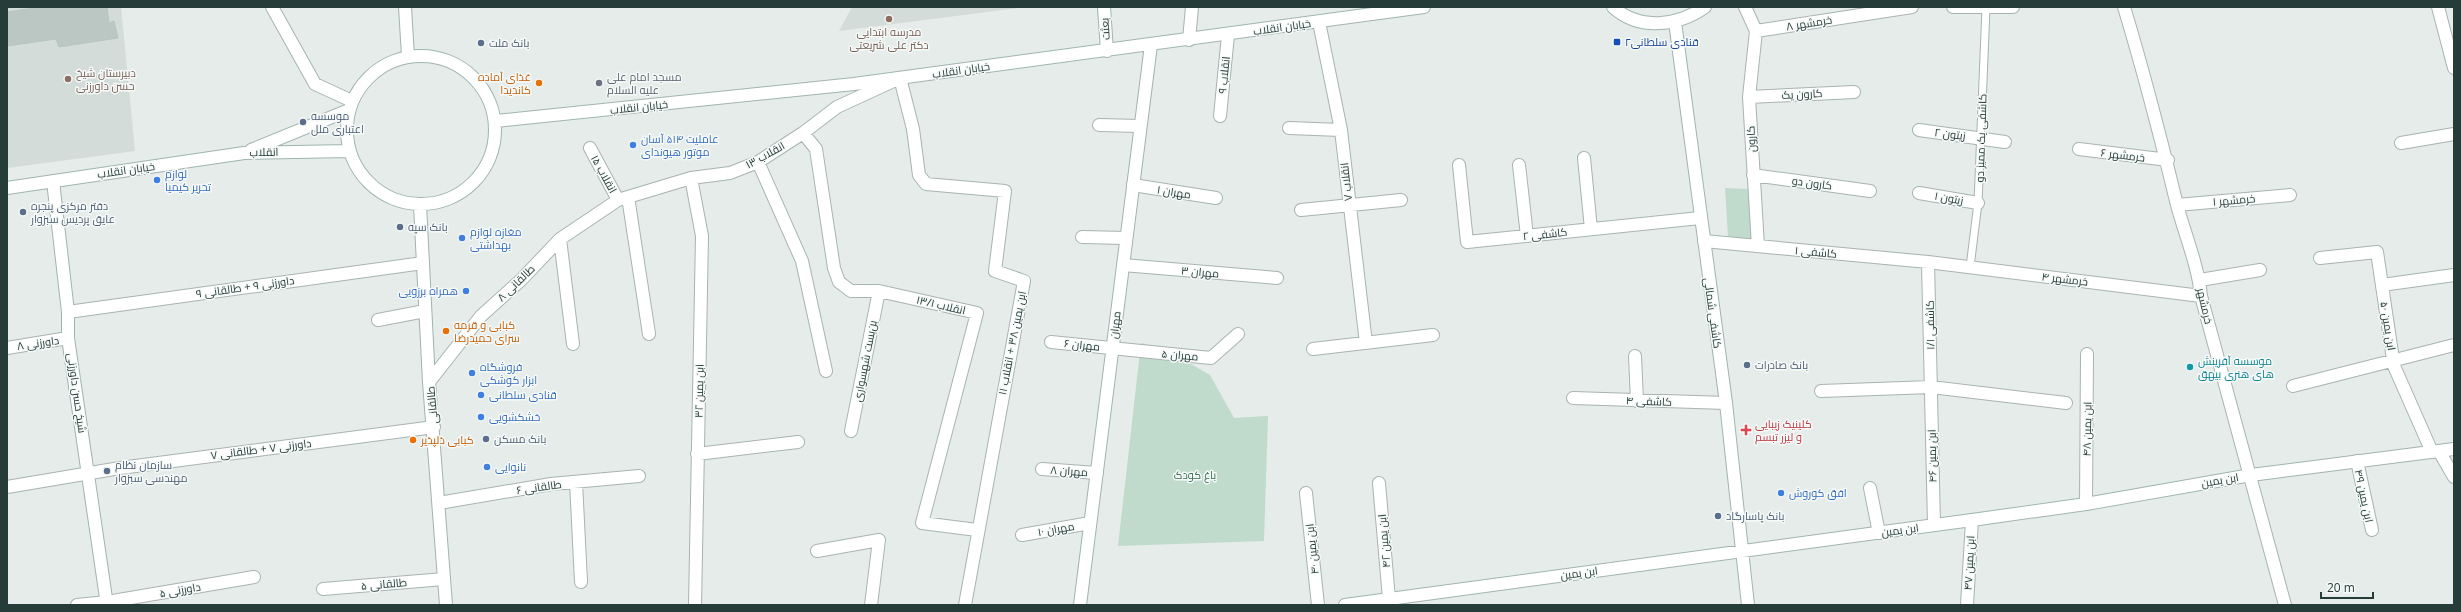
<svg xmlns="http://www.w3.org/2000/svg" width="2461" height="612" viewBox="0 0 2461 612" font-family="'Open Sans',Cairo,sans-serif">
	<rect width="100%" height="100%" fill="#e5ecea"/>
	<path fill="#d3dcd9" d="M7,7H121L135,151L7,168Z
		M852,7H1025L839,31Z"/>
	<path fill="#c0dbcb" d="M1725,188L1749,189L1754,239L1728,237Z
		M1141,343L1163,348L1210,375L1234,418L1268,416L1264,541L1118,546Z"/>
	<path fill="#bac7c3" stroke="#b8c5c1" d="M41,7H107L109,23L114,21L118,38L59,47L56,39L7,46V12Z"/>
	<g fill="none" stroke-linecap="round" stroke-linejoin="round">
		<defs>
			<path id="lane" d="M1970,267L1978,203L1986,8"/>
			<path id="street" d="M272,7L315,84L352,101
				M1745,7L1756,31L1912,7
				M1953,7H2013
				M2124,7C2144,73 2161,139 2177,205C2185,235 2198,265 2201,296L2285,605
				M2438,7L2454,68
				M1319,22L1341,130L1366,343
				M1756,31L1749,97L1758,246
				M1189,40L1192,7
				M1749,97L1854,92
				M1220,116L1228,35
				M1099,125L1140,126
				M1289,128L1341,130
				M1919,130L2005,142
				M803,133L816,149L834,268L839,282L851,291H879L977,313L922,523L977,530
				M2401,143L2454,134
				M590,148L618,200
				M2079,149L2168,160
				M1584,158L1591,229
				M758,162L802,261L826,371
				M1459,165L1467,242L1700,218
				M1519,165L1527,236
				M1753,175L1870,191
				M691,178L702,236L695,605
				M1133,185L1216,198
				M1919,193L1978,203
				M628,197L649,334
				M2177,205L2290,195
				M1301,210L1401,200
				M1082,237L1126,238
				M560,239L573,344
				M1704,241L1928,262L2201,296
				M2320,258L2377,252L2394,366L2432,452
				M1928,262L1934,525
				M1123,265L1277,278
				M2200,280L2260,270
				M2382,285L2454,275
				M68,312L423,263
				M378,320L425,311
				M1051,342L1211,358L1238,334
				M7,348L68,338
				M1313,349L1433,335
				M1635,356L1637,401
				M429,382L481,316L521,280L560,239L618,200L691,178L730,173L758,162L803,133L837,107L900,78L913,129L919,175L926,184L1005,191L995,271L1024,281L965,605
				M2293,386L2454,345
				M1821,391L1931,387L2066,403
				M1573,398L1726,403
				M851,431L879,291
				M2439,451L2454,477
				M697,454L798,442
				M2357,461L2372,530
				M1042,469L1097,473
				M576,482L581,582
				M1379,483L1389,599
				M7,487L120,468L434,427
				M1870,488L1879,533
				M1306,493L1318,605
				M439,503L551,484L639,476
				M2086,504L2087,354
				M1022,535L1090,523
				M817,551L879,540L871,605
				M323,589L444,579
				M77,605L107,602L254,577
				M1967,605L1972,520"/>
			<path id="secondary" d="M405,7L408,56
				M1104,7L1107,51
				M1613,7C1639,31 1678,26 1705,7
				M1675,22L1726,403L1748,605
				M347 130a74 74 0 1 1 148 0a74 74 0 1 1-148 0Z
				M496,121L854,84L1424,7
				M251,150L349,110
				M53,181L68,312V338L107,605
				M7,188L244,153L349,151
				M420,205L429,382L446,605
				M1080,605L1151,45
				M1345,605L1972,520L2086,504L2251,475L2454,449"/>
		</defs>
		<use href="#lane" stroke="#a8b4b1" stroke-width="9"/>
		<use href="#street" stroke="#a8b4b1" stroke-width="14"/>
		<use href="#secondary" stroke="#a1b4b0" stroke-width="14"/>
		<use href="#lane" stroke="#fff" stroke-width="7"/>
		<use href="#street" stroke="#fff" stroke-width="12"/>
		<use href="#secondary" stroke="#fff" stroke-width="12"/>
	</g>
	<g fill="#8d6e63" stroke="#f5f9f8" stroke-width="1.5">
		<circle cx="889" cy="19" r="4"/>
		<circle cx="68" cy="79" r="4"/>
	</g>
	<rect fill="#1a4fb4" stroke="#f5f9f8" stroke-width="1.5" x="1613" y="38" width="8" height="8" rx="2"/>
	<g fill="#5c6f8a" stroke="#f5f9f8" stroke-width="1.5">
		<circle cx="481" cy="43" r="4"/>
		<circle cx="303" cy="122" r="4"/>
		<circle cx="23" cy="212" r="4"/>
		<circle cx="400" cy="227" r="4"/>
		<circle cx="1747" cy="365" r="4"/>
		<circle cx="486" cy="439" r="4"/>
		<circle cx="107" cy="471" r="4"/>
		<circle cx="1718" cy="516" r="4"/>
	</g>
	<g fill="#e8710a" stroke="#f5f9f8" stroke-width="1.5">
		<circle cx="539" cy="83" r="4"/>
		<circle cx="446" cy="331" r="4"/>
		<circle cx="413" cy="440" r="4"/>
	</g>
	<circle fill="#6b7280" stroke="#f5f9f8" stroke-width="1.5" cx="599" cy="83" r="4"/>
	<g fill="#3f7fe0" stroke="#f5f9f8" stroke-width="1.5">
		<circle cx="633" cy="145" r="4"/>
		<circle cx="157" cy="180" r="4"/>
		<circle cx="462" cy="238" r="4"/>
		<circle cx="466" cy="291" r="4"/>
		<circle cx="472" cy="373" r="4"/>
		<circle cx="481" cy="395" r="4"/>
		<circle cx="481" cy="417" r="4"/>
		<circle cx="487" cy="467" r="4"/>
		<circle cx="1781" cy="493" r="4"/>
	</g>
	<circle fill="#0f9aa8" stroke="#f5f9f8" stroke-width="1.5" cx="2190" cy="367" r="4"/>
	<path fill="#e0444e" stroke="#f5f9f8" stroke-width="1.5" d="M1744 424h4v4h4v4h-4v4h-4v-4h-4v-4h4z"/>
	<g text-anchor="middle" stroke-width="3" stroke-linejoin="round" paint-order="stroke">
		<g font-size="11" fill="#263c39" stroke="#f5f9f8">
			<text transform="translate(1809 23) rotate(-9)" y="4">خرمشهر ۸</text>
			<text transform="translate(1282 27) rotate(-8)" y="4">خیابان انقلاب</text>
			<text transform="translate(1105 29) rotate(-94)" y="4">بعثت</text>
			<text transform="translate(961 70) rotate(-8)" y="4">خیابان انقلاب</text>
			<text transform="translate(1224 75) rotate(-84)" y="4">انقلاب ۹</text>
			<text transform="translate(1802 94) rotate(-3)" y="4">کارون یک</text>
			<text transform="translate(639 107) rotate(-6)" y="4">خیابان انقلاب</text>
			<text transform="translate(1950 134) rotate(7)" y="4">زیتون ۲</text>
			<text transform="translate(1981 138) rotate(-88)" y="4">کاشفی یک ممیز دو</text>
			<text transform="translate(1751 139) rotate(-93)" y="4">کارون</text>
			<text transform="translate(264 152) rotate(-1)" y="4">انقلاب</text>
			<text transform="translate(765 155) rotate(-29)" y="4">انقلاب ۱۳</text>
			<text transform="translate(2123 155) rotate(7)" y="4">خرمشهر ۶</text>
			<text transform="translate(126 170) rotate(-8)" y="4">خیابان انقلاب</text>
			<text transform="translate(604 174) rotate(61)" y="4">انقلاب ۱۵</text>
			<text transform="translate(1346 182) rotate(-96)" y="4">انقلاب ۷</text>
			<text transform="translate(1812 183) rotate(8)" y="4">کارون دو</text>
			<text transform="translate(1174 192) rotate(9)" y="4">مهران ۱</text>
			<text transform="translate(1949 198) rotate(10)" y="4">زیتون ۱</text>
			<text transform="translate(2234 200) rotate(-5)" y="4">خرمشهر ۱</text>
			<text transform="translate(1545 234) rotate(-6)" y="4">کاشفی ۲</text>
			<text transform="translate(1816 252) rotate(5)" y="4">کاشفی ۱</text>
			<text transform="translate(1200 272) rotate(5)" y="4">مهران ۳</text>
			<text transform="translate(2065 279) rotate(7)" y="4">خرمشهر ۴</text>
			<text transform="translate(516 283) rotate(-44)" y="4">طالقانی ۸</text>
			<text transform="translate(245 287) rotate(-8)" y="4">داورزنی ۹ + طالقانی ۹</text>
			<text transform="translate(941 305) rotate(13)" y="4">انقلاب ۱۳/۱</text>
			<text transform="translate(2205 306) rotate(77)" y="4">خرمشهر</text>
			<text transform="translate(1713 313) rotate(82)" y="4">کاشفی شمالی</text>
			<text transform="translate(1115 325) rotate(-83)" y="4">مهران</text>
			<text transform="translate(1930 325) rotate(-91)" y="4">کاشفی ۱/۱</text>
			<text transform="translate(2388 326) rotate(81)" y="4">ابن یمین ۵۰</text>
			<text transform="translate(38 343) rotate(-8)" y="4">داورزنی ۸</text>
			<text transform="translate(1012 343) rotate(-79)" y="4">ابن یمین ۳۸ + انقلاب ۱۱</text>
			<text transform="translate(1082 345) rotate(6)" y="4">مهران ۶</text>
			<text transform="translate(1180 355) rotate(5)" y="4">مهران ۵</text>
			<text transform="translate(865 361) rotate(-79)" y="4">بن‌بست شهسواری</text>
			<text transform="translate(699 391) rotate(-89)" y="4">ابن یمین ۳۲</text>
			<text transform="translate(77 393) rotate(82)" y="4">شیخ حسن داورزنی</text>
			<text transform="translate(1649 401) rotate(2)" y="4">کاشفی ۴</text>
			<text transform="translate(432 405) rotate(-96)" y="4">طالقانی</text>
			<text transform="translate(2087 429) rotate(-89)" y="4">ابن یمین ۴۸</text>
			<text transform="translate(261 449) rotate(-7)" y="4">داورزنی ۷ + طالقانی ۷</text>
			<text transform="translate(1932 456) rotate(-91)" y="4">ابن یمین ۴۶</text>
			<text transform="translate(1069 471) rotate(4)" y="4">مهران ۸</text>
			<text transform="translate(2220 480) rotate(-10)" y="4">ابن یمین</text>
			<text transform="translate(539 487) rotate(-8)" y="4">طالقانی ۶</text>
			<text transform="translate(2364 496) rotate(78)" y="4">ابن یمین ۴۹</text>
			<text transform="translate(1056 529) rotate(-10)" y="4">مهران ۱۰</text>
			<text transform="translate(1900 530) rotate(-8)" y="4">ابن یمین</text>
			<text transform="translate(1384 541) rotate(-95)" y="4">ابن یمین ۴۲</text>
			<text transform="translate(1312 549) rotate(-96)" y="4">ابن یمین ۴۰</text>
			<text transform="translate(1969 563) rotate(-87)" y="4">ابن یمین ۴۷</text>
			<text transform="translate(1579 573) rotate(-8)" y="4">ابن یمین</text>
			<text transform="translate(384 584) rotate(-5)" y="4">طالقانی ۵</text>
			<text transform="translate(180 590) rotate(-10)" y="4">داورزنی ۵</text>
		</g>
		<g font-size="11" fill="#785e54" stroke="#f5f9f8">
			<text x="889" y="36">مدرسه ابتدایی<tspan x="889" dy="13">دکتر علی شریعتی</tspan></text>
			<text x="76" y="77" text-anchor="start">دبیرستان شیخ<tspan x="76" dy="13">حسن داورزنی</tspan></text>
		</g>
		<g font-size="11" fill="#164399" stroke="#f5f9f8" text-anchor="start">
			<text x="1625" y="46">قنادی سلطانی۲</text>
		</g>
		<g font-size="11" fill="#4e5e75" stroke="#f5f9f8" text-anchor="start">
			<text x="489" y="47">بانک ملت</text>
			<text x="311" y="120">موسسه<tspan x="311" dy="13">اعتباری ملل</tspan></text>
			<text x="31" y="210">دفتر مرکزی پنجره<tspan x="31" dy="13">عایق پردیس سبزوار</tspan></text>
			<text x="408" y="231">بانک سپه</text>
			<text x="1755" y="369">بانک صادرات</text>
			<text x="494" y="443">بانک مسکن</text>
			<text x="115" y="469">سازمان نظام<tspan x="115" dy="13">مهندسی سبزوار</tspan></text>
			<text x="1726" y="520">بانک پاسارگاد</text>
		</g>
		<g font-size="11" fill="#c56008" stroke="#f5f9f8" text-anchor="start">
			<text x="531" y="81" text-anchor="end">غذای آماده<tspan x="531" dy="13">کاندیدا</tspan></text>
			<text x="454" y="329">کبابی و قرمه<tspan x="454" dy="13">سرای حمیدرضا</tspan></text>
			<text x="421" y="444">کبابی ذلپذیر</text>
		</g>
		<g font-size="11" fill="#5b616d" stroke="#f5f9f8" text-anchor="start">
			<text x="607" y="81">مسجد امام علی<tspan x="607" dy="13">علیه السلام</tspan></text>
		</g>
		<g font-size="11" fill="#366cbe" stroke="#f5f9f8" text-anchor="start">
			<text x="641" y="143">عاملیت ۵۱۴ آسان<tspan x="641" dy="13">موتور هیوندای</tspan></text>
			<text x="165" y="178">لوازم<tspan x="165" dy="13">تحریر کیمیا</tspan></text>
			<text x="470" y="236">مغازه لوازم<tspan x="470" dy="13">بهداشتی</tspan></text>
			<text x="458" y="295" text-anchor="end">همراه برزویی</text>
			<text x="480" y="371">فروشگاه<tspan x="480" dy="13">ابزار کوشکی</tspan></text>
			<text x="489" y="399">قنادی سلطانی</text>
			<text x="489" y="421">خشکشویی</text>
			<text x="495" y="471">نانوایی</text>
			<text x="1789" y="497">افق کوروش</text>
		</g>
		<g font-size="11" fill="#0d838f" stroke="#f5f9f8" text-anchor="start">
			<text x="2198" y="365">موسسه آفرینش<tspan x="2198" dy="13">های هنری بیهق</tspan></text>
		</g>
		<g font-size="11" fill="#be3a42" stroke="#f5f9f8" text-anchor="start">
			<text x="1755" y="428">کلینیک زیبایی<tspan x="1755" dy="13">و لیزر تبسم</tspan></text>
		</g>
		<g font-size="11" fill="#356e53" stroke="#f5f9f8">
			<text x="1195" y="479">باغ کودک</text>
		</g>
	</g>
	<rect width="2461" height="612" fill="none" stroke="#263c39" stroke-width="16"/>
	<path d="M2321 592v6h52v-6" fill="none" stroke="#263c39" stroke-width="2"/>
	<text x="2327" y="592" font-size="12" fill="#263c39" stroke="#f5f9f8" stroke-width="3" paint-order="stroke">20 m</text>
</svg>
